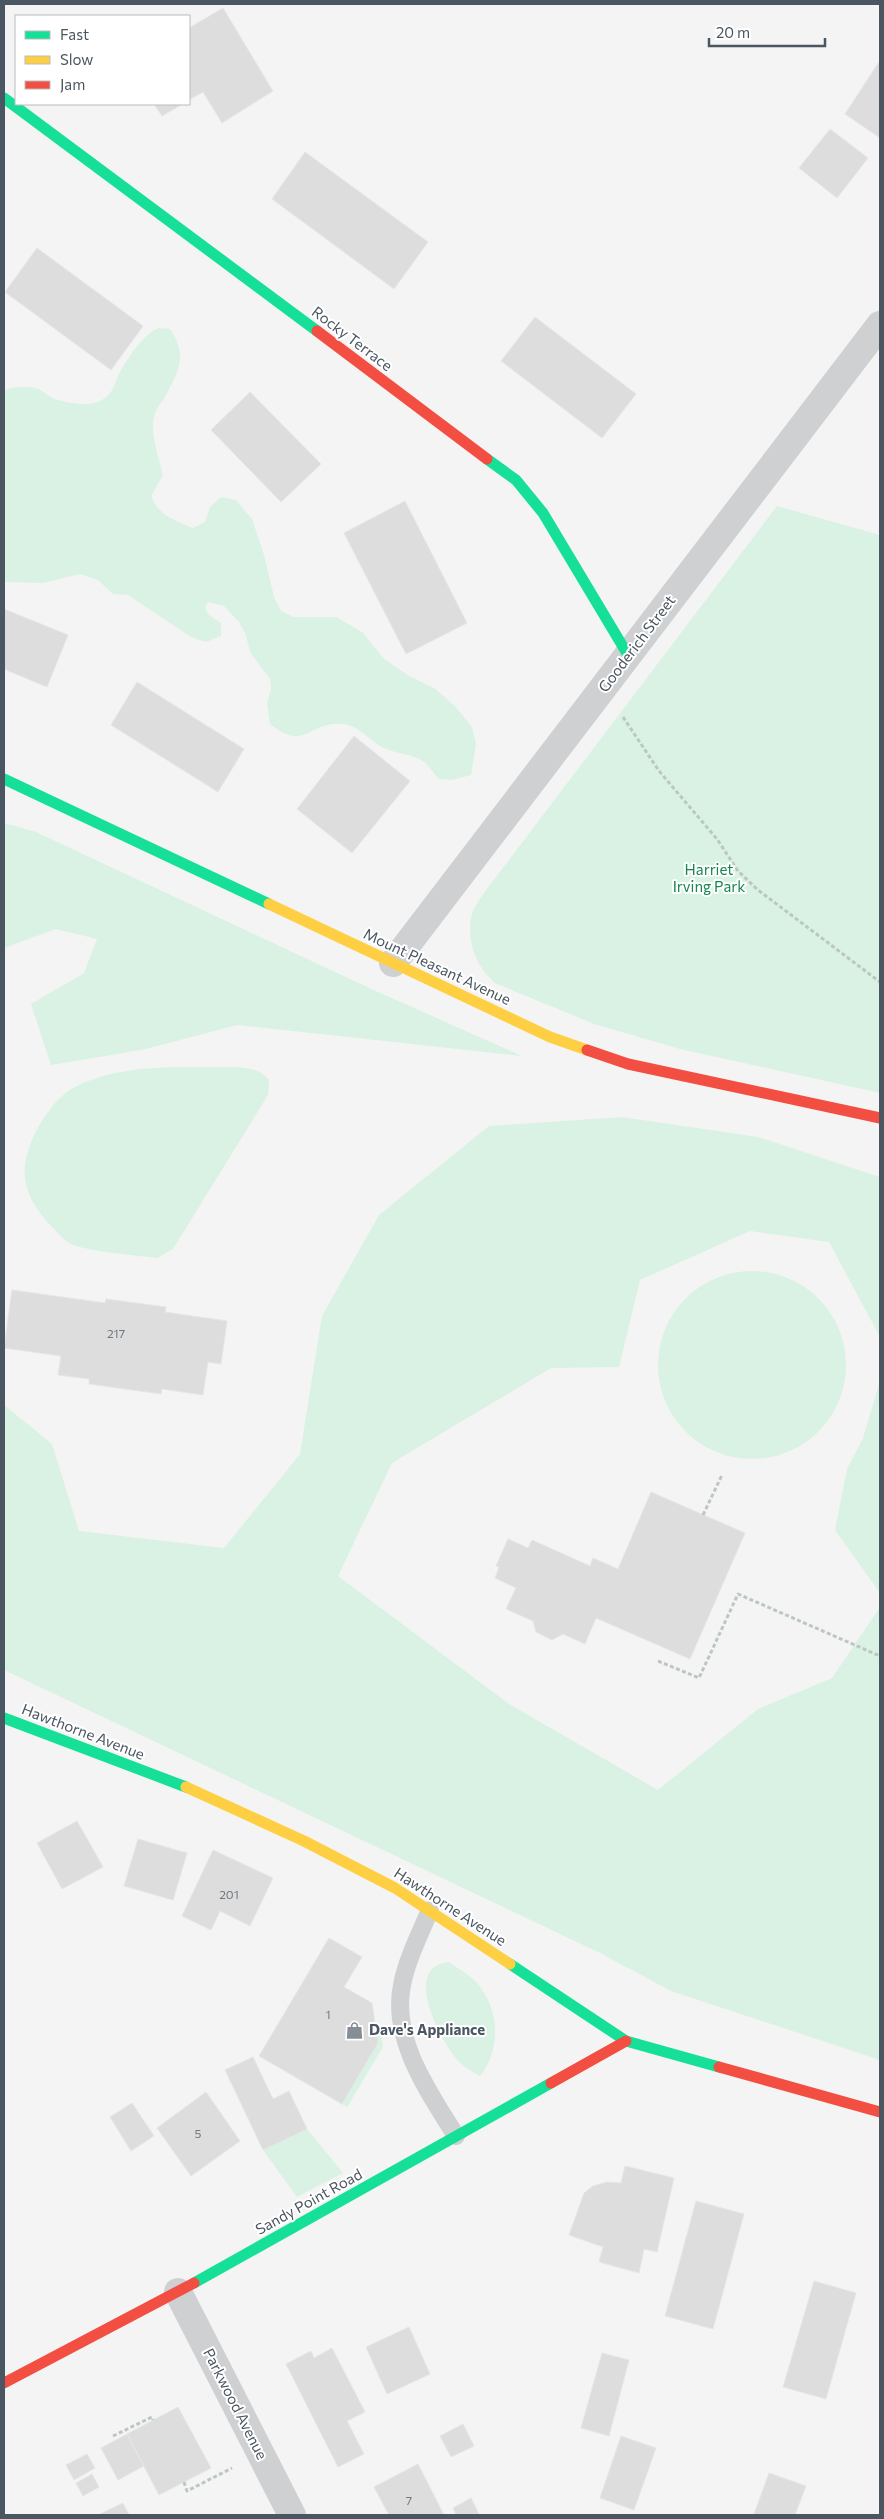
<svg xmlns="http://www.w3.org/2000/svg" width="884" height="2519" viewBox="0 0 884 2519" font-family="Commissioner,sans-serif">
	<rect width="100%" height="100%" fill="#f4f4f4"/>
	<path fill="#d9f2e3" d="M159,328L170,329C188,355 179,371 165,397C161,403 155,410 154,417C150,435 159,458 163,475L151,496C158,515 175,521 193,528L205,522L210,507L221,497L236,500L252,519L264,555L274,597L281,611L294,617H336L362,632L383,658L409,676L434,688L455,706L472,727L476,744L471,775L452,780L439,779C434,774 429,766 424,762C411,753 393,754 380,746C369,739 358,726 344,724C308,720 306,753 270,724L267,703L271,689L270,679L250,652L246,635L239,622L224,606L208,602L205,608L209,615L221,623V636L206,642L191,637L128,595L113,594L98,580L80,574L43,583L4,582V390C12,387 26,386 35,388C42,389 48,397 55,399C66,403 89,407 100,401C113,395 114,385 119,374C127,359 143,334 159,328Z
		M777,506L880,535V1093L680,1049L594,1024L495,983C477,967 467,944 471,919C472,907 483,895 490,885Z
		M4,823L36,832L367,987L522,1056L237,1025L146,1049L51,1065L31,1004L84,973L97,939L56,929L4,948Z
		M236,1067C250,1069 259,1068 269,1080L268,1095L173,1249L157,1258C140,1256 85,1251 71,1244C64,1240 58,1233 52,1227C39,1213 27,1197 25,1178C21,1149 48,1102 73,1088C122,1062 182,1068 236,1067Z
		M622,1117L758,1137L880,1177V1337L829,1242L750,1231L640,1280L619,1367L551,1368L392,1463L338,1576L509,1704L658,1790L758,1709L832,1678L880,1607V2060L671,1991L600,1953L4,1670V1405L52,1444L79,1531L224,1548L300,1454L322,1316L379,1215L489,1126Z
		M658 1365a94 94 0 1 1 188 0a94 94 0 1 1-188 0Z
		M880,1381V1593L835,1530L847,1469L863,1438Z
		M449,1962C458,1969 469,1974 477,1983C500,2009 501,2050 480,2076C471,2071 462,2066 455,2057C439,2037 402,1967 449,1962Z
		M381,2033L383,2047L347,2107L342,2104L378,2043L376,2034Z
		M307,2129L343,2173L297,2197L263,2150Z"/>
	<path fill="#ddddde" stroke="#e5e6e7" d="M223,8L273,91L222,123L203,92L189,100V28Z
		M879,62L880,63V138L845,114Z
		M154,104H183L162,116Z
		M830,129L868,158L837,198L799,168Z
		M305,152L428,242L394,289L272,199Z
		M37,248L143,326L111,370L5,292Z
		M535,317L636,394L602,438L501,361Z
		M250,392L321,464L281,502L211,430Z
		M405,501L467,623L406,654L344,533Z
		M4,609L68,635L47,687L4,669Z
		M137,682L244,749L218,792L111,725Z
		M354,736L410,781L352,853L297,809Z
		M12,1290L105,1303L106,1299L166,1307L165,1312L227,1321L221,1364L208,1362L203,1395L162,1389L161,1394L89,1384V1379L58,1375L61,1356L4,1348Z
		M651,1492L745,1533L690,1659L596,1618L585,1644L563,1634L552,1640L536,1632L533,1621L506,1609L516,1588L495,1578L499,1567L496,1566L508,1539L528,1548L532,1540L590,1566L593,1558L618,1569Z
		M77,1821L103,1867L62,1889L37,1843Z
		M138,1839L187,1853L173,1900L124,1886Z
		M213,1850L273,1878L250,1926L220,1911L211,1930L182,1916Z
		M329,1938L362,1957L344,1987L372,2003L378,2043L342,2104L259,2056Z
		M253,2057L273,2099L289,2091L307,2129L263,2150L225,2070Z
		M206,2092L240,2141L191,2176L157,2128Z
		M132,2103L154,2136L131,2151L110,2117Z
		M625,2166L674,2178L657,2252L644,2249L639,2273L599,2262L603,2247L569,2235L584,2193L593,2186L607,2182L621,2183Z
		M696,2201L744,2214L713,2329L665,2316Z
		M814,2281L856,2293L826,2399L783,2387Z
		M409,2327L430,2374L387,2394L366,2347Z
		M332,2348L365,2412L347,2421L364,2454L338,2467L286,2364L311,2351L314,2358Z
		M602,2353L629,2360L609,2436L581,2428Z
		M178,2407L211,2468L159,2495L127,2434Z
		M463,2424L474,2446L451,2457L440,2436Z
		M127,2434L144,2466L118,2480L101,2448Z
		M621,2436L656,2448L634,2510L600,2498Z
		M87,2454L95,2468L74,2480L66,2465Z
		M418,2464L444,2515H389L374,2487Z
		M769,2473L806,2486L795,2515L754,2514Z
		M92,2474L99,2487L83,2496L76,2483Z
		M471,2498L479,2514L456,2515L453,2508Z
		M123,2503L129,2515H98Z"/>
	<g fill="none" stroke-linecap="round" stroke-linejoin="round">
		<path stroke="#bcc7c4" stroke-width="3" stroke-dasharray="4 2.5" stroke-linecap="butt" d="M623,717L659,771L717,839L738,871L758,890L880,982
			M703,1515L722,1475
			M658,1661L699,1678L738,1594L880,1656
			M113,2436L152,2417L153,2420
			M184,2482L187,2491L232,2468"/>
		<path stroke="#ced0d2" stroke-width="18" d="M430,1910C420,1934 407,1959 402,1985C391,2040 429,2092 456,2136"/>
		<path stroke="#ced0d2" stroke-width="28" d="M393,963L880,325
			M178,2292L292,2515"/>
		<path stroke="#16e098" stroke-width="11" d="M4,98L317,331
			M487,459L516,480L543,513L628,655
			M4,779L269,904
			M4,1718L186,1787
			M510,1964L626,2041L719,2067
			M194,2283L551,2083"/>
		<path stroke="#ffcf43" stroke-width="11" d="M269,904L550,1037L587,1050
			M186,1787L304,1841L395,1888L510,1964"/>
		<path stroke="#f24e42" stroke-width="11" d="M317,331L487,459
			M587,1050L628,1064L880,1118
			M719,2067L880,2112
			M551,2083L626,2041
			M4,2383L194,2283"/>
	</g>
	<defs>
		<symbol id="shop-bare" viewBox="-9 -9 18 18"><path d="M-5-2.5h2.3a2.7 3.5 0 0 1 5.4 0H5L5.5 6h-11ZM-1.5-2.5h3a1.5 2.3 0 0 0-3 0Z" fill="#868d94" stroke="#fff" stroke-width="2.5" paint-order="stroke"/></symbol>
	</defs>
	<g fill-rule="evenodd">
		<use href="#shop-bare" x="342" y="2018" width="25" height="25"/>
	</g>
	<g text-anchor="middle" stroke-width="4" stroke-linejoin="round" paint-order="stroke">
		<g font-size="12" fill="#707881">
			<text x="116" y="1338">217</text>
			<text x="229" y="1899">201</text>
			<text x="328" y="2019">1</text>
			<text x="198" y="2138">5</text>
			<text x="409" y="2505">7</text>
		</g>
		<g font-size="15" fill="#4a5661" stroke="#fff">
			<text transform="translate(352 339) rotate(37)" y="5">Rocky Terrace</text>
			<text transform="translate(637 644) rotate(-53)" y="5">Gooderich Street</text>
			<text transform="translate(437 967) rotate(25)" y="5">Mount Pleasant Avenue</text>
			<text transform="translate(83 1732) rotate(21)" y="5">Hawthorne Avenue</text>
			<text transform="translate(450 1907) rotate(33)" y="5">Hawthorne Avenue</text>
			<text transform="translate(309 2202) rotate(-29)" y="5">Sandy Point Road</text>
			<text transform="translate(235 2404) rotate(63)" y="5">Parkwood Avenue</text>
		</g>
		<g font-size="15" fill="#17864f" stroke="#fff">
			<text x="709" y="875">Harriet<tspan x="709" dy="17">Irving Park</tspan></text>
		</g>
		<g font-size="15" font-weight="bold" fill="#4a5661" stroke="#fff" text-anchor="start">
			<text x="369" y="2035">Dave's Appliance</text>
		</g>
	</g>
	<rect width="884" height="2519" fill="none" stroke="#4a5661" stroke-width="10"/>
	<rect x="15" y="15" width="175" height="90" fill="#ffffff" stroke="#b7bbc0"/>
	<rect x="25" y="31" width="25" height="8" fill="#16e098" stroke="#b7bbc0"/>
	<text x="60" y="40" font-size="15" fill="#4a5661">Fast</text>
	<rect x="25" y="56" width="25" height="8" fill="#ffcf43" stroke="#b7bbc0"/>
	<text x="60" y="65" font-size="15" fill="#4a5661">Slow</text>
	<rect x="25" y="81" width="25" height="8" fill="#f24e42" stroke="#b7bbc0"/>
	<text x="60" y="90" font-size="15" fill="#4a5661">Jam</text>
	<path d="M709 38v8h116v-8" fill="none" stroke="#4a5661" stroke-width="2.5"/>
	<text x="716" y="38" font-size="15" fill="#4a5661" stroke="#ffffff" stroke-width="4" paint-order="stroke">20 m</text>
</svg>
